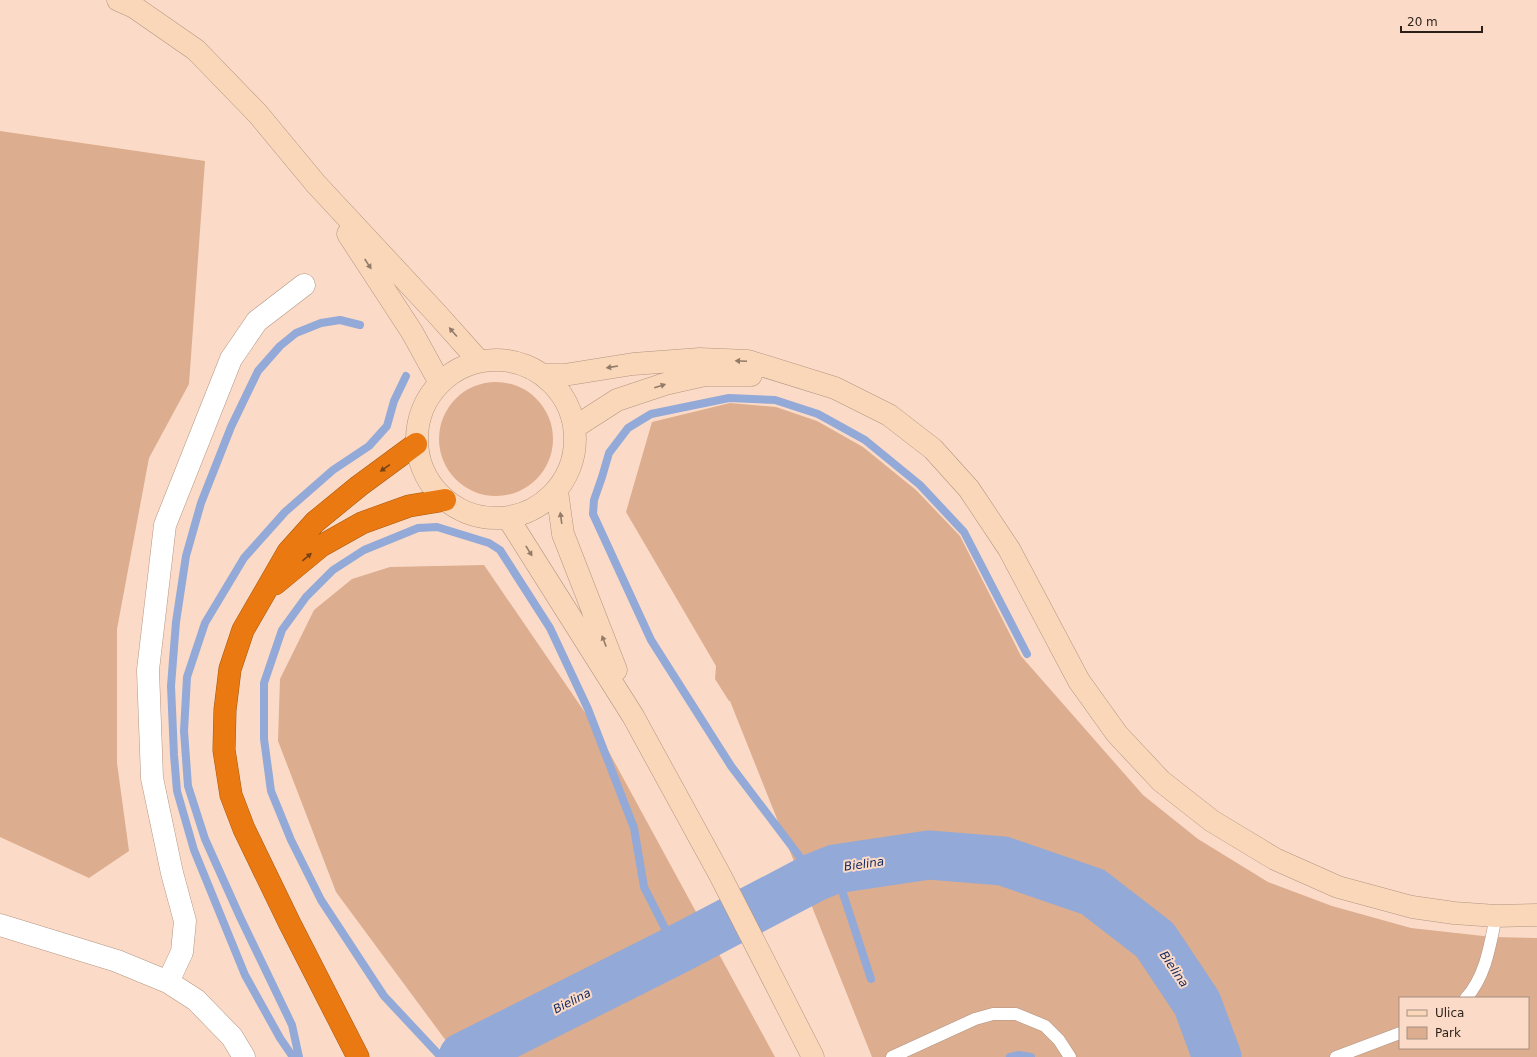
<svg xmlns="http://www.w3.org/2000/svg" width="1537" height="1057" viewBox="0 0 1537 1057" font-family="'DejaVu Sans',sans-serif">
	<rect width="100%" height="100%" fill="#fbdbc7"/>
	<path fill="#dcad8f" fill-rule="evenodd" d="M0,131L205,161L189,384L149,458L117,629V763L129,851L89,878L0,837Z
		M439 439a57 57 0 1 1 114 0a57 57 0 1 1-114 0Z
		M730,403L776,407L817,421L863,447L916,490L960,536L1021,656L1143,795L1198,839L1268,882L1332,906L1411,928L1492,937L1537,938V1057H872L730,701H729L715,679L716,666L626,512L652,422ZM1400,998H1528V1048H1400Z
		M484,565L597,730L775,1057H458L336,892L278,741L280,679L314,610L352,579L390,567Z"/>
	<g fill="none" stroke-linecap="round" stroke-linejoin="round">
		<path stroke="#93a9d7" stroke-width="8" d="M835,869L871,979
			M815,877L731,766L651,640L593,514L594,500L602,477L609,453L628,428L651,414L729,398L775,400L818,414L865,440L920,485L964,532L1027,654
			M293,1057L280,1038L245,975L194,850L177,791L174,755L171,686L176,622L186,556L201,503L231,427L258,371L280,346L296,333L321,323L340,320L360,325
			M299,1057L292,1025L240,917L205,839L188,786L184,731L187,677L205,623L244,558L285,512L333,470L369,446L387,426L394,401L406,376
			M441,1057L384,996L321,900L291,840L271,791L264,739V683L282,630L306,597L333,570L364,550L418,528L437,527L489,543L500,550L550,628L588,709L634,828L644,887L676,950
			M1010,1057L1019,1055L1031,1057"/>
		<path stroke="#93a9d7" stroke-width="49" d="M463,1057L676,950L815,877L835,869L929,855L1003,861L1093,892L1155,940L1197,1003L1217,1057"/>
		<defs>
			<path id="lane" d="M1466,998C1486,976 1490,945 1496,916
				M892,1057L975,1019L993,1014H1016L1045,1026L1059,1040L1070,1057
				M1336,1057L1400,1033"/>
			<path id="street" d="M0,925L117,961L168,982
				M244,1057L232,1037L196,1000L168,982L182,952L185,921L172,873L152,778L148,670L165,525L231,359L257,321L304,285"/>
			<path id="secondary" d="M118,0L134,7L196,50L258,114L316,184L437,314L479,361
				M348,234L412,332L440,383
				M417 439a79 79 0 1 1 158 0a79 79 0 1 1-158 0Z
				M544,375H564L633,364L700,359L748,361L835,388L889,415L933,449L969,489L1009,549L1079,681L1117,734L1161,781L1212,821L1275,859L1338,887L1412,907L1454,913L1496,916L1537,915
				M575,427L617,400L665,384L705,375H751
				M557,491L563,534L616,670
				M508,518L633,716L720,875L813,1057"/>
			<path id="highway" d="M275,584L321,546L362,523L409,506L445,500
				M358,1057L290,924L244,829L231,795L224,750L225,710L230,669L243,630L288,552L315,522L359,486L416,444"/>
		</defs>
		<use href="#lane" stroke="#b29582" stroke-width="13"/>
		<use href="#street" stroke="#b29582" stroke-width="23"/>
		<use href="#secondary" stroke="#b29582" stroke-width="23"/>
		<use href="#highway" stroke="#a75a13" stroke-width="23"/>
		<use href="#lane" stroke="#fff" stroke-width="12"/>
		<use href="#street" stroke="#fff" stroke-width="22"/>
		<use href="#secondary" stroke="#f9d7b8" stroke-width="22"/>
		<use href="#highway" stroke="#ea7911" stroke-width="22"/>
	</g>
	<defs><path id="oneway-solid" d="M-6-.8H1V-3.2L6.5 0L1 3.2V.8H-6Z"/></defs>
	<g fill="#927b68">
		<use href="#oneway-solid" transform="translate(368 264) rotate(57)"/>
		<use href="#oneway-solid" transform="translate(453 332) rotate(-131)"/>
		<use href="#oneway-solid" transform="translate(741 361) rotate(-178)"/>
		<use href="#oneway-solid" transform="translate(612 367) rotate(171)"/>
		<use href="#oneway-solid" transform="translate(660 386) rotate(-17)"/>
		<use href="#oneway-solid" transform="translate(561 518) rotate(-98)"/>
		<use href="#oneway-solid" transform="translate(529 551) rotate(58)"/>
		<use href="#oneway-solid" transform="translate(604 641) rotate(-111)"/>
	</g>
	<g fill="#774315">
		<use href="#oneway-solid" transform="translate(385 468) rotate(145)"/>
		<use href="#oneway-solid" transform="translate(307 557) rotate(-40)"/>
	</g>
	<g text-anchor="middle" stroke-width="4" stroke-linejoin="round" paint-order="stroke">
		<g font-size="12" font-style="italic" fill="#172d64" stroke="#fbdbc7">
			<text transform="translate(864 864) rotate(-8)" y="4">Bielina</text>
			<text transform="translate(1174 969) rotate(56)" y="4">Bielina</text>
			<text transform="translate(572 1001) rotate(-27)" y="4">Bielina</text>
		</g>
	</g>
	<rect x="1399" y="997" width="130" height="52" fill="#fbdbc7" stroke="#a89081"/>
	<rect x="1407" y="1010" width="20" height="6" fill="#f9d7b8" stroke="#a89081"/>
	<text x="1435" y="1017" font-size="12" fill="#2b1f18">Ulica</text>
	<rect x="1407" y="1027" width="20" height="12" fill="#dcad8f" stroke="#a89081"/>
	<text x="1435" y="1037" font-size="12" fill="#2b1f18">Park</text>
	<path d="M1401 26v6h81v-6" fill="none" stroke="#2b1f18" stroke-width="2"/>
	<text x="1407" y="26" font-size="12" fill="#2b1f18" stroke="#fbdbc7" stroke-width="3" paint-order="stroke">20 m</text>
</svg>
